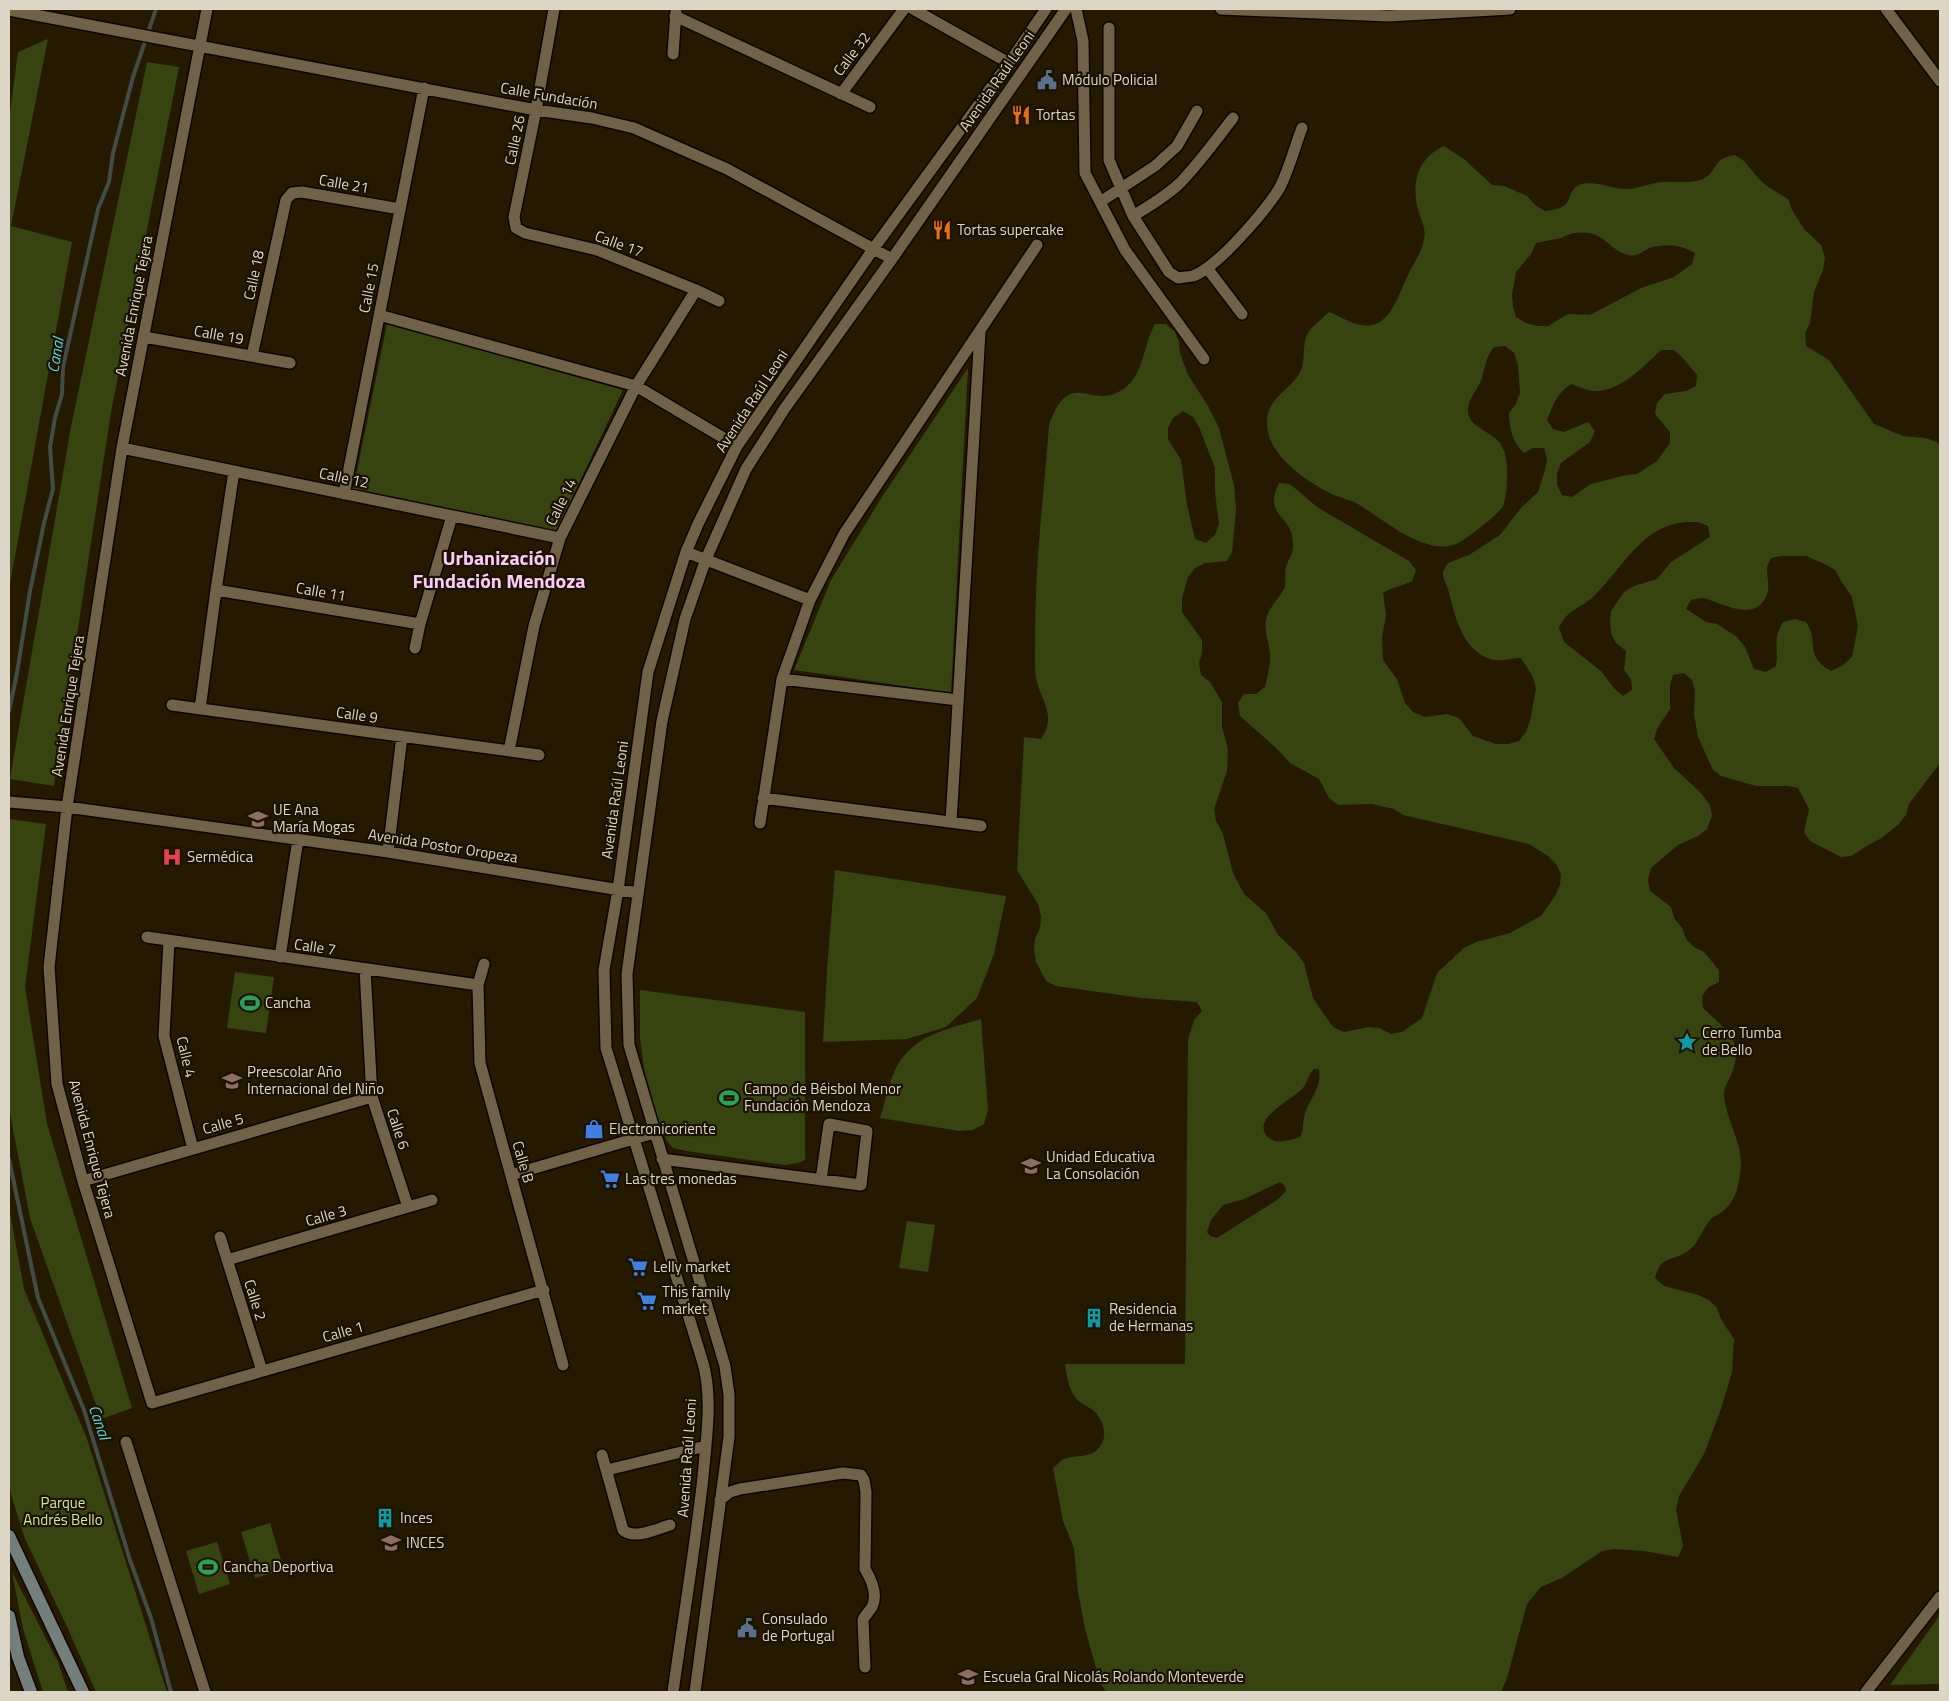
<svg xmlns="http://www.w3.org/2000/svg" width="1949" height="1701" viewBox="0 0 1949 1701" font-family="'Titillium Web',sans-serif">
	<rect width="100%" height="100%" fill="#251a00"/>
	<path fill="#37440f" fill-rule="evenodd" d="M48,39L11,226L72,242L9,589V119L18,52Z
		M147,62L179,67L111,412L54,786L10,779L71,427Z
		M1444,146L1464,159L1492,185L1504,186L1527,196L1535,205L1545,211C1552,210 1561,209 1566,204C1571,198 1570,189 1579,185C1595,179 1613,190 1628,189C1640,188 1650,183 1662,182C1674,181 1688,184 1700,180C1719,174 1709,159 1735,155L1744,161L1759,179L1768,187L1788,199L1792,210L1804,229L1821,245L1825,258L1823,270L1814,292L1810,323L1805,333L1806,346L1829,360L1874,424L1903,436L1925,438L1937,442L1940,447V763L1909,804L1906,815L1898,825L1880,839L1870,844L1851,856L1841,857L1810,841L1804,832L1809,809L1798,788L1788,786H1756L1721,776L1713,770L1698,737L1694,714L1695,691L1692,680L1684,673L1673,675L1670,685V709L1657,729L1654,739L1674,768L1700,792L1710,805L1712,816L1707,829L1698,836L1678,845L1651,868L1648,880L1650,891L1671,907L1674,918L1682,928L1686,939L1694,947L1704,952L1719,970V982L1709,987L1702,996L1703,1008C1725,1030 1746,1039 1731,1075C1728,1081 1723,1090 1724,1096C1729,1133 1748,1145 1738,1185C1736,1195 1731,1205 1723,1211C1720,1214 1716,1215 1713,1217C1702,1227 1700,1243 1688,1251C1673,1262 1661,1254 1655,1278L1664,1286L1698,1295L1709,1300L1717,1308L1721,1319L1734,1339L1732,1372L1721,1409L1704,1454L1679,1496L1676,1510L1683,1546L1678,1557L1644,1551L1613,1549L1602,1551L1562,1578L1541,1587L1527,1604L1507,1678L1501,1692H1106L1100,1682L1085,1629L1078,1592L1074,1548L1063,1521L1053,1468C1056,1466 1059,1462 1062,1460C1073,1454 1089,1459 1098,1449C1109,1438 1104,1421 1094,1411C1088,1406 1080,1404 1075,1397C1068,1387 1067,1376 1065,1364H1185L1188,1040L1194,1020L1202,1011L1197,1002L1141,998L1056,986L1046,981L1036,962L1034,951L1035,939L1040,928L1041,916L1038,904L1017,870L1024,737L1041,739C1060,711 1035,697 1035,667C1035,642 1035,618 1036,594C1038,538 1045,481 1049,425C1071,362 1093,416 1127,386C1144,372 1144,343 1155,324H1166L1175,332L1179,342L1180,353L1188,375L1208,406L1219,428L1234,485L1236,510L1232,552L1227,561L1205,563L1195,568L1188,577L1182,599V612L1202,640V653L1199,663L1201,675L1210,682L1222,702V727L1228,749L1227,771L1214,809L1216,821L1223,834L1233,873L1244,894L1266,913L1278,935L1296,952L1304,963L1313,998L1326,1017L1333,1027L1344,1032L1368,1027L1379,1028L1391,1034L1402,1032L1422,1018L1437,973L1464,948L1476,942L1510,933L1541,916L1555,896L1560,885L1561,874L1556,864L1548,856L1529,844L1403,815L1394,809L1372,804L1338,805L1329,798L1319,779L1290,763L1275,747L1240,716L1238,703L1244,694H1256L1265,687C1267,677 1271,664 1270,653C1269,642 1264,631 1266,619C1269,607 1278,600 1284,589C1287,583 1284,574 1286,567C1288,558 1293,557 1293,545C1294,514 1262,518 1279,483L1290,484L1317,507L1409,561L1416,570L1412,581C1402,586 1392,587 1383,593L1386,615L1382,638L1383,660L1397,679L1405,703L1413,712L1425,717L1447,714L1459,718L1473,736L1496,744H1508L1519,741L1526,732L1530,721L1536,688L1533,677L1521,658C1510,657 1501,663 1490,659C1461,649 1455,615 1448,589C1447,585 1443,579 1443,574C1443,571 1446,566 1448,563L1469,555L1500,535L1521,508L1538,492L1545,470L1547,459L1544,448H1533L1524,453C1513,443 1509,428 1509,413L1516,404L1520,393L1518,365L1514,353L1505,346L1494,347C1486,357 1485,366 1482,378C1478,391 1461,405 1471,420C1475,427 1494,435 1500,443C1506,452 1507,462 1507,472C1507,483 1507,496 1503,506C1497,516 1470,536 1460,542C1429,560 1383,519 1358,504C1351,500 1341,498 1334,495C1306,481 1264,454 1267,419C1269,397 1290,390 1299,374C1306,364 1302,349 1306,337C1310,327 1321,320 1329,312C1343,317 1356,328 1372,325C1392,321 1399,293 1407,277C1412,265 1422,253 1424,239C1427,229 1419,216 1417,206C1412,180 1419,157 1444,146ZM1573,233C1581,233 1588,232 1596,235C1608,240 1615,253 1629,255C1638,257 1642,251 1650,248C1666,243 1681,245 1695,253L1692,264L1674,277L1641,288L1590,315L1568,314L1548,326H1537L1526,323L1516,317L1513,306L1512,295L1516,272L1531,254L1536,243L1561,238ZM1661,350H1674L1682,357L1697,375L1696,386L1686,391L1665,394L1657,403L1655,414L1670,432V443L1657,461L1637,474L1626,475L1591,484L1572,497L1562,495L1557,485V473L1561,463L1590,442L1595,431L1588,422L1564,432L1553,429L1547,420C1553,405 1557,393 1571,384C1579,387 1586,390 1594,391C1620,392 1644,366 1661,350ZM1183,411L1193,417L1199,427L1215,468V492L1219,524L1215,535L1206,543L1195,539L1187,505L1181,460L1168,439V428L1173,418ZM1686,522H1698L1708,526L1710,537L1671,562L1657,579L1634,586L1624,592L1611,611L1610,622L1611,633L1616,643L1626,651L1624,670L1631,679L1632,690L1623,696L1614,688L1601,671L1564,642L1559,628C1567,609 1581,609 1595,595C1623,567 1643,525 1686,522ZM1782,556H1806L1827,565L1836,571L1841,581L1852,597L1858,626L1852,657L1842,666L1831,671C1803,655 1820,643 1806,622L1795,619L1783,622C1772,640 1779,647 1776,666L1766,672L1754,669L1745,647L1737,637L1717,624L1706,622L1686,609L1691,600C1695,599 1699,598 1703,598C1721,602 1751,622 1765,599C1771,588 1767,580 1767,569C1767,565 1770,561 1771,558ZM1314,1069H1319C1322,1091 1308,1098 1304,1118C1302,1125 1304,1130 1300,1137C1290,1140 1278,1145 1269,1138C1248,1120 1293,1099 1302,1089C1308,1083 1307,1075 1314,1069ZM1280,1182L1285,1186L1286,1191L1277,1200L1217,1238L1210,1236L1207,1232L1211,1220L1223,1205L1244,1199Z
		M387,324L623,390L556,532L353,490Z
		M968,368L951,693L794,670L831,580L882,497Z
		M9,819L46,824L25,987L47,1124L132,1408L101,1419L30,1218L9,1108Z
		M835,870L1006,896L994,954L977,998L946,1027L907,1039L823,1042L827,971Z
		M235,972L274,977L266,1033L227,1028Z
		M640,990L805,1012V1160L798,1163L785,1165L686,1151L673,1148L667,1141L660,1127L644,1069L640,1037Z
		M981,1019L988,1110L984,1124L973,1130L959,1131L880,1118C885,1103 888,1085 895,1070C913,1034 946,1030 981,1019Z
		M9,1207L24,1289L87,1439L167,1692H96L68,1629L25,1539L9,1488Z
		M907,1221L935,1225L928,1272L899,1268Z
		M270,1523L284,1570L255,1578L241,1532Z
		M217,1542L230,1584L199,1594L186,1551Z
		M12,1572L58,1662L68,1692H43L23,1629Z
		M1940,1615V1684L1890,1685Z"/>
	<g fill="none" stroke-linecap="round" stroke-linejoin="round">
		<path stroke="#424b47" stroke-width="4" d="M9,711L17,673L30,591L44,523L53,489L50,447L55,418L62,394L63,367L98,209L109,182L113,153L133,77L156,9
			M9,1159L38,1298L84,1410L130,1560L151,1618L171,1692"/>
		<defs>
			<path id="street" d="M207,9L122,448L67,807L49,967L57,1084L83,1181L152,1403L544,1290
				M554,9L536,110L514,217L516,228L525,233L597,250L696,290L719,301
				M913,9L1009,63
				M1076,9L1083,41L1085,173L1125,250L1204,359
				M1221,9L1389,16L1510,9
				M1886,9L1940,81
				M9,10L536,110L592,118L634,128L727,169L892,259
				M675,16L870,107
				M1109,28V160L1133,216L1169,272L1178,278C1183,277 1189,277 1193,276C1218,267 1265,211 1279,189C1288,173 1295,146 1302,128
				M673,54L676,11
				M841,94L904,9
				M1100,202L1155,166L1177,146L1197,111
				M1133,216C1149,206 1167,196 1181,182C1200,162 1216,140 1233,118
				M1207,268L1242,314
				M379,315L636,386L737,446
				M144,337L290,363
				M252,356L286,200L292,193L302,192L400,209
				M122,448L560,538
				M344,494L424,88
				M686,552L810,600
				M216,590L420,624
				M415,648L420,624L452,516
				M782,679L958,700
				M172,705L539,755
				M200,709L216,590L234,471
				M509,751L534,626L560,538L636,386L696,290
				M763,798L981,826
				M9,802L67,807L388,852L638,893
				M951,822L980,332
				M760,823L782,679L810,600L844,534L1037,245
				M388,852L402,736
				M147,937L478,985
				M169,941L164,1036L193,1149
				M280,957L298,839
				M484,964L478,985L480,1063L563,1365
				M365,969L372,1097L408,1207
				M662,1159L861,1185L867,1131L829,1124L821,1180
				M511,1175L654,1133
				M83,1181L372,1097
				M220,1237L262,1371
				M227,1260L432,1200
				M126,1442L205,1692
				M602,1455L623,1530C635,1540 656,1529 670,1525
				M607,1470L706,1446
				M720,1500L730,1492L740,1489L843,1473L861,1475L864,1480L866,1492L865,1569C871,1579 878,1595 872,1607C869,1612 865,1615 863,1620L865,1667
				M673,1692C683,1621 695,1549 703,1477C706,1441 713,1398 703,1363L606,1048L604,970L618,890L648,672L686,552L698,524L737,446L874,248L1009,63L1046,9
				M695,1692L729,1437V1395L725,1366L629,1045L627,974L662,721L685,619L706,559L746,469L785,408L892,259L1066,9
				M1866,1692L1940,1597"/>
			<path id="secondary" d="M9,1536L83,1692
				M9,1616L18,1657L31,1692"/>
		</defs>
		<use href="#street" stroke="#0e0500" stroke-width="14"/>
		<use href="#secondary" stroke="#0e0500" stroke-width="15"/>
		<use href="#street" stroke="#6f6246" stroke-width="11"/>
		<use href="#secondary" stroke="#747e7b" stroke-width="12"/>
	</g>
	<defs>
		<symbol id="civic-bare" viewBox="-9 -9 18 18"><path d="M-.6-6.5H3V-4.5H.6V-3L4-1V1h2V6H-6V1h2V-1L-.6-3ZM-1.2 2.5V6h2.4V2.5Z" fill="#5c6f8a" stroke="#1b1100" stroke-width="2.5" paint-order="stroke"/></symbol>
		<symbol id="restaurant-bare" viewBox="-9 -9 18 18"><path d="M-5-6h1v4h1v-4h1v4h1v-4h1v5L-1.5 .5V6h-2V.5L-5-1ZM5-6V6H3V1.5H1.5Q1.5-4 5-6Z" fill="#e8710a" stroke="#1b1100" stroke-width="2.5" paint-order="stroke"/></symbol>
		<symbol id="school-bare" viewBox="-9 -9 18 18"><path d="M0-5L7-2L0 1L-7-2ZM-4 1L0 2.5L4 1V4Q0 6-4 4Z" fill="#8d6e63" stroke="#1b1100" stroke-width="2.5" paint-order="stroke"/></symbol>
		<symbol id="hospital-bare" viewBox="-9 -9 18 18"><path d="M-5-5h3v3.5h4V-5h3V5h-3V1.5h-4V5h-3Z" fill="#e0444e" stroke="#1b1100" stroke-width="2.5" paint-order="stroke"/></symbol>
		<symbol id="stadium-bare" viewBox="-9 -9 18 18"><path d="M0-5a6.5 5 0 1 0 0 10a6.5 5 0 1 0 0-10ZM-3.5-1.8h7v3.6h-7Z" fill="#2e9e5b" stroke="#1b1100" stroke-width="2.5" paint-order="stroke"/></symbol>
		<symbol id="sight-bare" viewBox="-9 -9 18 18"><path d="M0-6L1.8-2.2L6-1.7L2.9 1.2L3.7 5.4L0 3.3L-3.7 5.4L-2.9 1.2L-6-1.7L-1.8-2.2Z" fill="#0f9aa8" stroke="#1b1100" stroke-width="2.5" paint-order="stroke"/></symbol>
		<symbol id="shop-bare" viewBox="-9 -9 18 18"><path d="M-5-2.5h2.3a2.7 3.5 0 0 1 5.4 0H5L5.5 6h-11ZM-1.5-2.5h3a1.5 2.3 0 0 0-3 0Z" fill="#3f7fe0" stroke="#1b1100" stroke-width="2.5" paint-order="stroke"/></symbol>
		<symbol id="supermarket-bare" viewBox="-9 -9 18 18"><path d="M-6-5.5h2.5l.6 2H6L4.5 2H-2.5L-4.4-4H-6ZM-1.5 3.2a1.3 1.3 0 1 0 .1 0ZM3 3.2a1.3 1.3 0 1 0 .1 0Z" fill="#3f7fe0" stroke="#1b1100" stroke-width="2.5" paint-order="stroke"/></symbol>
		<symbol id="building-bare" viewBox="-9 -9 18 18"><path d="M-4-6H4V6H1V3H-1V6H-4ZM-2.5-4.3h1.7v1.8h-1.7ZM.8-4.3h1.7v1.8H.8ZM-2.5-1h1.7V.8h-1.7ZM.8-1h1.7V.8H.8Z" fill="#0f9aa8" stroke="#1b1100" stroke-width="2.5" paint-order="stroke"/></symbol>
		<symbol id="university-bare" viewBox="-9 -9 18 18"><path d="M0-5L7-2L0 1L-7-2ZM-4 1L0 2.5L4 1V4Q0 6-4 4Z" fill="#8d6e63" stroke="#1b1100" stroke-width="2.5" paint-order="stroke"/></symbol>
	</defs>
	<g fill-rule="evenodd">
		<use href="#civic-bare" x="1033" y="66" width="28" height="28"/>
		<use href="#restaurant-bare" x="1007" y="101" width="28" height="28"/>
		<use href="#restaurant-bare" x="928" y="216" width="28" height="28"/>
		<use href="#school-bare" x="244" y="805" width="28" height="28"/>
		<use href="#hospital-bare" x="158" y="843" width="28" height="28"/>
		<use href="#stadium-bare" x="236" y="989" width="28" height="28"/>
		<use href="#sight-bare" x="1673" y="1028" width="28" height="28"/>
		<use href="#school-bare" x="218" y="1067" width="28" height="28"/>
		<use href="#stadium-bare" x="715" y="1084" width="28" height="28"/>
		<use href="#shop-bare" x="580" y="1115" width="28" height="28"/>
		<use href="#school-bare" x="1017" y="1152" width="28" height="28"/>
		<use href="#supermarket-bare" x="596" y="1165" width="28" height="28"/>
		<use href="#supermarket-bare" x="624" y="1253" width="28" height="28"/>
		<use href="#supermarket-bare" x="633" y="1287" width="28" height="28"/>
		<use href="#building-bare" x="1080" y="1304" width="28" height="28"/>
		<use href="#building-bare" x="371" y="1504" width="28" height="28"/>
		<use href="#university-bare" x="377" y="1529" width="28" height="28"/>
		<use href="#stadium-bare" x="194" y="1553" width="28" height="28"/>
		<use href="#civic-bare" x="733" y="1614" width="28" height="28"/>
		<use href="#school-bare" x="954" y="1663" width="28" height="28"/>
	</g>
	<g text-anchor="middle" stroke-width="4.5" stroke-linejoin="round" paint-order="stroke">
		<g font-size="15" fill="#ddd6c6" stroke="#1b1100">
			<text transform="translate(852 54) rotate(-53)" y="5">Calle 32</text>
			<text transform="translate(997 81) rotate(-55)" y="5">Avenida Raúl Leoni</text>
			<text transform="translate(549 96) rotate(10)" y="5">Calle Fundación</text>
			<text transform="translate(515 140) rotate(-78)" y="5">Calle 26</text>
			<text transform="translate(344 184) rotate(10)" y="5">Calle 21</text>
			<text transform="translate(619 244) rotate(20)" y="5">Calle 17</text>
			<text transform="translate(254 275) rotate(-78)" y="5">Calle 18</text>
			<text transform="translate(369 288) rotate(-79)" y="5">Calle 15</text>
			<text transform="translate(134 306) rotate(-79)" y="5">Avenida Enrique Tejera</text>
			<text transform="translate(219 335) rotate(10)" y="5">Calle 19</text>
			<text transform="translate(752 401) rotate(-57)" y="5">Avenida Raúl Leoni</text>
			<text transform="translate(344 478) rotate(12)" y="5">Calle 12</text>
			<text transform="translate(561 502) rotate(-64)" y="5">Calle 14</text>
			<text transform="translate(321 592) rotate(10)" y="5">Calle 11</text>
			<text transform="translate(68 706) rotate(-81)" y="5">Avenida Enrique Tejera</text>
			<text transform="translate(357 715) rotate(8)" y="5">Calle 9</text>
			<text transform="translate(615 800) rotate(-82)" y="5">Avenida Raúl Leoni</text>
			<text transform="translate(443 846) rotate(9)" y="5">Avenida Postor Oropeza</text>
			<text transform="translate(315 947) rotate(8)" y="5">Calle 7</text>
			<text transform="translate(186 1057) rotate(77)" y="5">Calle 4</text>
			<text transform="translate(223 1124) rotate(-16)" y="5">Calle 5</text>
			<text transform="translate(398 1129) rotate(72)" y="5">Calle 6</text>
			<text transform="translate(92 1149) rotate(75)" y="5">Avenida Enrique Tejera</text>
			<text transform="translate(523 1162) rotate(74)" y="5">Calle B</text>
			<text transform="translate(326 1216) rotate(-16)" y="5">Calle 3</text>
			<text transform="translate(255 1300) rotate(73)" y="5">Calle 2</text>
			<text transform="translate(343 1332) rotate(-16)" y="5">Calle 1</text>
			<text transform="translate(687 1458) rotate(-86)" y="5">Avenida Raúl Leoni</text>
		</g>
		<g font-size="15" fill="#ddd6c6" stroke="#1b1100" text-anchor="start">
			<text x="1062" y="85">Módulo Policial</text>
			<text x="1036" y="120">Tortas</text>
			<text x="957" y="235">Tortas supercake</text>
			<text x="273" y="815">UE Ana<tspan x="273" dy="17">María Mogas</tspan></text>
			<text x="187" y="862">Sermédica</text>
			<text x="265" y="1008">Cancha</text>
			<text x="1702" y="1038">Cerro Tumba<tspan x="1702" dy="17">de Bello</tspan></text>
			<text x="247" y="1077">Preescolar Año<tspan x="247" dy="17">Internacional del Niño</tspan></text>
			<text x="744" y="1094">Campo de Béisbol Menor<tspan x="744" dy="17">Fundación Mendoza</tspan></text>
			<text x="609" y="1134">Electronicoriente</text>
			<text x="1046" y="1162">Unidad Educativa<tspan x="1046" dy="17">La Consolación</tspan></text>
			<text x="625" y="1184">Las tres monedas</text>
			<text x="653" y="1272">Lelly market</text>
			<text x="662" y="1297">This family<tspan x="662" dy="17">market</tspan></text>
			<text x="1109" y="1314">Residencia<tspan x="1109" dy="17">de Hermanas</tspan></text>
			<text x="400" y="1523">Inces</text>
			<text x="406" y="1548">INCES</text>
			<text x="223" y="1572">Cancha Deportiva</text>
			<text x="762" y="1624">Consulado<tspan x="762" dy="17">de Portugal</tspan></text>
			<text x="983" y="1682">Escuela Gral Nicolás Rolando Monteverde</text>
		</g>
		<g font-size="15" fill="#d0e993" stroke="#1b1100">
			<text x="63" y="1508">Parque<tspan x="63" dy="17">Andrés Bello</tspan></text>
		</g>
		<g font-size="16" font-style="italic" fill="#56d9dd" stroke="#1b1100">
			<text transform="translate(55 355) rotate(-81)" y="6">Canal</text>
			<text transform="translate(100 1422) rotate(71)" y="6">Canal</text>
		</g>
		<g font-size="20" font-weight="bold" fill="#fbcbf9" stroke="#1b1100">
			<text x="499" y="565">Urbanización<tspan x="499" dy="23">Fundación Mendoza</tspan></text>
		</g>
	</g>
	<rect width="1949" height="1701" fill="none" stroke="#ddd6c6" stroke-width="20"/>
</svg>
